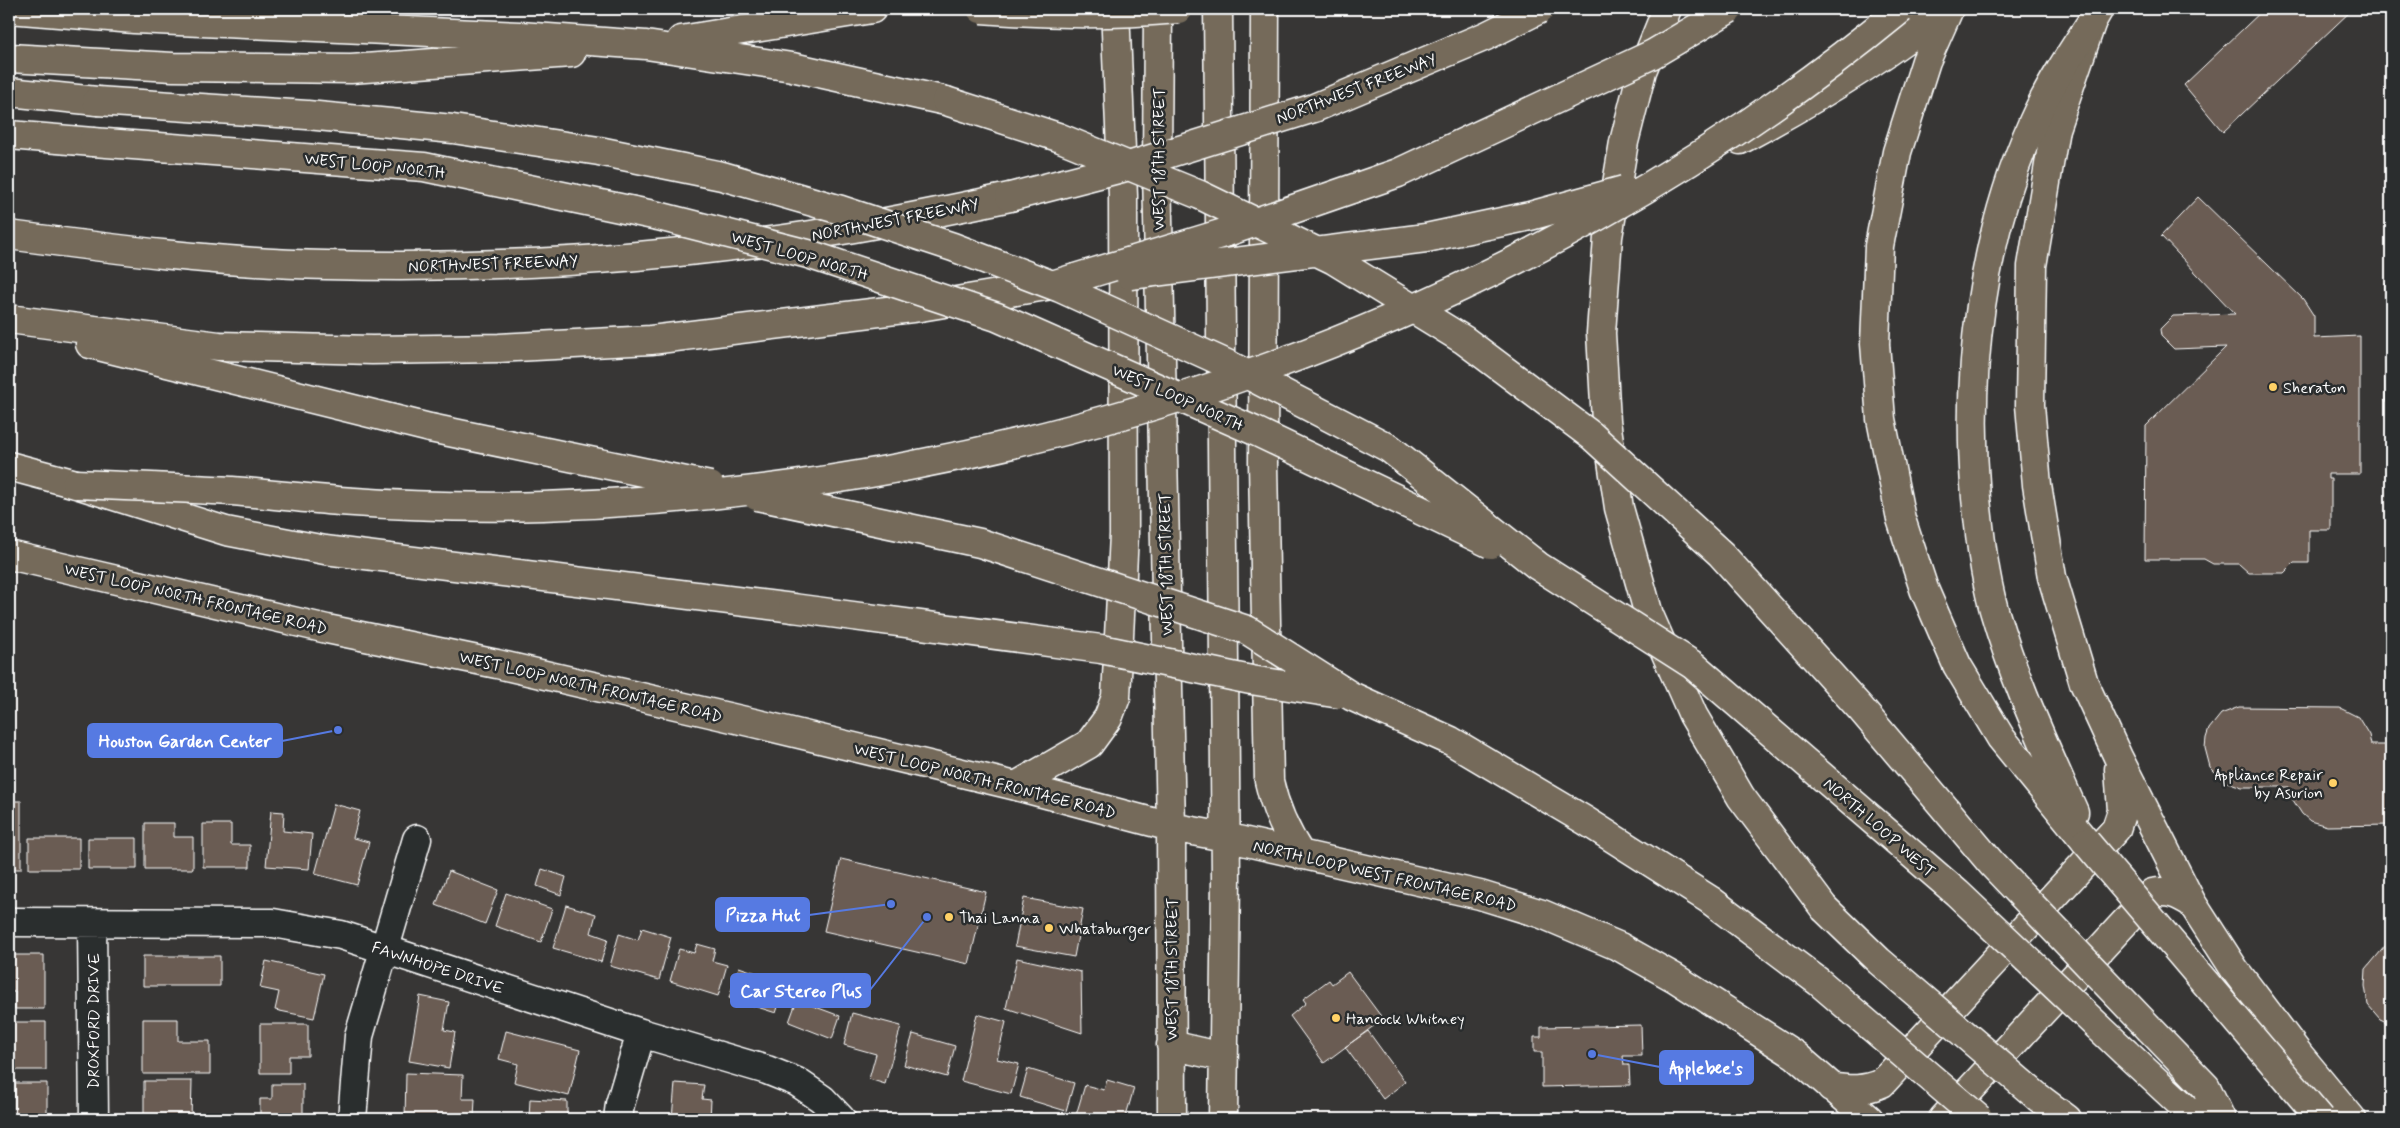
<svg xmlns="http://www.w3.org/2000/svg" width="2400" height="1128" viewBox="0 0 2400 1128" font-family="Mynerve,sans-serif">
	<rect width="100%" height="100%" fill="#373635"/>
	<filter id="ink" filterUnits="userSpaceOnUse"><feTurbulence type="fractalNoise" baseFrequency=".02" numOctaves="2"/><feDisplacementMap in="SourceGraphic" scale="10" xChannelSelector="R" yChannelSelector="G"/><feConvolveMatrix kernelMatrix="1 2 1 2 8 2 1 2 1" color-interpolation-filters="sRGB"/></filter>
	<g filter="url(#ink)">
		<path fill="#6b5c52" stroke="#fff" d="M2264,9H2353L2223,132L2184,85Z
			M2198,197L2303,299L2314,316V338L2360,336V474H2328V479H2331V530H2309V563H2294L2284,573H2249L2239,564H2213L2204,559H2145L2146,426L2226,347L2174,349L2161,336L2160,329L2173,316L2235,314L2161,236Z
			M2385,284H2391V401H2385Z
			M2239,707L2340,708L2358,717L2369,735L2371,745H2391V825L2327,826L2310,821L2302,814L2291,797L2289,787H2242L2224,781L2210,767L2205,748L2206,738L2209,729L2221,714Z
			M9,801H21V869H9Z
			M334,804L360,811L353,838L369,842L357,885L315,874Z
			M271,811L284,812L283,831L312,834L309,869L266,866Z
			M145,823H174V837H193V869H145Z
			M203,824H231V845H250V867H203Z
			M29,838H79V869H29Z
			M88,838H137V869H88Z
			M841,859L986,892L969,964L824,931Z
			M542,869L566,877L561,895L537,886Z
			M449,871L498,890L485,924L436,905Z
			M506,893L552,909L541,942L495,926Z
			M1024,898L1083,909L1074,957L1015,946Z
			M566,905L596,914L591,933L608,939L601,962L553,948Z
			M642,928L671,937L659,980L610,966L619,934L638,940Z
			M2391,939V1024L2380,1019L2368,1005L2365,986L2366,969Z
			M697,944L715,949L712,961L727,965L718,996L670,981L679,949L694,953Z
			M9,955H44V1009H15V992H9Z
			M143,956H220V986H143Z
			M1017,958L1081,972L1082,1033L1006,1008Z
			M266,961L324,974L314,1018L275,1010L279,992L260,988Z
			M739,967L786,983L776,1013L729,998Z
			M1348,972L1383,1019L1324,1063L1290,1016L1306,1003L1303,999L1329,980L1332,984Z
			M420,996L449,1002L444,1030L455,1032L449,1068L409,1061Z
			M797,1000L840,1016L832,1039L789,1022Z
			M852,1013L901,1026L885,1084L869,1079L876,1054L844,1045Z
			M977,1014L1006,1022L997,1059L1019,1064L1011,1094L961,1081Z
			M143,1019H178V1041H210V1074H143Z
			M9,1022H46V1070H12V1044H9Z
			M260,1024H308V1056H289V1073H260Z
			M1641,1025L1642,1056H1623L1624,1065H1629L1630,1085L1542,1087V1052H1534V1037H1541V1027Z
			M506,1031L580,1050L569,1096L514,1082L518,1064L499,1059Z
			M1368,1031L1405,1082L1383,1099L1345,1047Z
			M913,1034L955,1046L947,1077L904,1065Z
			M1028,1069L1074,1083L1066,1111L1020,1097Z
			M406,1073L463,1075L462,1099H475L474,1119H405Z
			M1107,1080L1134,1088L1125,1119H1090L1076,1115L1085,1085L1104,1090Z
			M144,1081H192L191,1119H144Z
			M15,1083H47V1119H15Z
			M675,1083L704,1085L702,1099L711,1100L710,1119H672Z
			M272,1084H303V1119H260V1099H272Z
			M530,1099L567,1101V1119H529Z"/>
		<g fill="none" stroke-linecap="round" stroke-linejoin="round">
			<defs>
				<path id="minor" d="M9,922L273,923L341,935L641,1033L767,1070L797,1082L822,1099L841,1119
					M92,923L94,1119
					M352,1119L359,1036L417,839
					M618,1119L620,1104L641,1033"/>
				<path id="major" d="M1158,9L1157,170L1171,827L1172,1119
					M1218,9L1226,879L1223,1119
					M1265,9L1263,463L1269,781C1275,809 1285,831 1301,855
					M2099,9L2092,21L2055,129L2032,266L2030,405L2037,485L2052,577L2084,683L2118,757L2192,903L2235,970L2300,1056L2352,1119
					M9,555L327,629L497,664L754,723L1016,786L1171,827L1225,837L1480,895L1542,914L1620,947L1675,978L1795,1055L1869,1119
					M1016,786L1089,744L1108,718L1116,697L1124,534L1123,196L1115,9
					M1171,1045L1223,1057
					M1831,1087C1850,1090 1864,1091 1882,1083L2116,829L2122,811L2119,769
					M1943,1119L2152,893C2169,890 2178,894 2192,903"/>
				<path id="highway" d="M9,9L134,19L520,36L646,45L792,67L946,101
					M1667,9L1642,71L1624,142L1608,237L1601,333L1606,421L1619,508L1649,615L1693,715L1741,797L1824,908
					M1949,9L1926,61L1897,152L1879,246L1875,344L1881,419L1901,519L1924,589L1957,665L2001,738L2086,842
					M681,40L872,9
					M9,58L173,67L351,69L571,53
					M9,92L97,101
					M9,135L93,142
					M1740,140C1813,101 1882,60 1946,9
					M9,235C114,249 220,263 326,265C488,269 651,260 811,235C878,225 944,211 1010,197
					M9,319L219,346L372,350L499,348L651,340L920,307L1052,285
					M90,344L430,428
					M9,466L76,484L226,531L325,550L793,608
					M2074,812C2045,746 2014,680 1994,610C1984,574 1980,536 1976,498C1965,371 1981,240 2033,122C2049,86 2071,53 2092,21
					M2150,1029L2206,1087L2221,1119
					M2126,1053L2197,1119
					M2039,1098L2067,1119"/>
			</defs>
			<use href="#minor" stroke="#fff" stroke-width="31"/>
			<use href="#major" stroke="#fff" stroke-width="31"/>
			<use href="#highway" stroke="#fff" stroke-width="31"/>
			<use href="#minor" stroke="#2a2d2e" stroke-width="28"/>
			<use href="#major" stroke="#746a5a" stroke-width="28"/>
			<use href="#highway" stroke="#746a5a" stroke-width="28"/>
			<defs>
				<path id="highway-bridge" d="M981,9C1046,14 1113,15 1178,9
					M97,101L307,115L453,129L599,151L722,176L841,210L953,247L1060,288L1227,364L1389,448L1538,566L1693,665L1957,893L2126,1053
					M946,101L1058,137L1200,195L1334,260L1464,340L1592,436L1721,554L1861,709L1992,864L2150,1029
					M93,142L424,167L658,216L808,254L997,317L1255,431L1491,544
					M1010,197L1122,168L1314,108L1486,36L1540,9
					M1130,275L1426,238L1530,216L1624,190
					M1052,285L1227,232L1398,173L1653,54L1729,9
					M430,428L710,486
					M76,484C128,486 180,488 232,491C268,494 303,498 339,501C407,506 475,508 543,506C1031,492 1522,321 1901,9
					M757,496L980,543L1247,630L1351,696L1451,741L1586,821L1710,900L1819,982L1979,1119
					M793,608L1101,649L1251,680L1340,694
					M2086,842L2321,1119
					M1824,908L1879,961L2039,1098"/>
			</defs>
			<use href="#highway-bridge" stroke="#fff" stroke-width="31" stroke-linecap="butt"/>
			<use href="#highway-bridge" stroke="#746a5a" stroke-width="28"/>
		</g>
	</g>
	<g fill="#ffd166" stroke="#2a2d2e" stroke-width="2">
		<circle cx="2273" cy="387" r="5"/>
		<circle cx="2333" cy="783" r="5"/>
		<circle cx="949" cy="917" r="5"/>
		<circle cx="1049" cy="928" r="5"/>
		<circle cx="1336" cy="1018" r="5"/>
	</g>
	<g text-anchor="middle" stroke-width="5" stroke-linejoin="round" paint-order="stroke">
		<g font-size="16" fill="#fff" stroke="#2a2d2e">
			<text transform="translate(1356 88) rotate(-21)" y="6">NORTHWEST FREEWAY</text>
			<text transform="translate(1158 159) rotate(-90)" y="6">WEST 18TH STREET</text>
			<text transform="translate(375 165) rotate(6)" y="6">WEST LOOP NORTH</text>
			<text transform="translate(895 219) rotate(-11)" y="6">NORTHWEST FREEWAY</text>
			<text transform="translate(800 255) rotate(16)" y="6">WEST LOOP NORTH</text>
			<text transform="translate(493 263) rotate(-2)" y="6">NORTHWEST FREEWAY</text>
			<text transform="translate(1178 397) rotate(24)" y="6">WEST LOOP NORTH</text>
			<text transform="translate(1165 564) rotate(-91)" y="6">WEST 18TH STREET</text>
			<text transform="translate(196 598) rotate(13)" y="6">WEST LOOP NORTH FRONTAGE ROAD</text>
			<text transform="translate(591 686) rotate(13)" y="6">WEST LOOP NORTH FRONTAGE ROAD</text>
			<text transform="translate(985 780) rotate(14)" y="6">WEST LOOP NORTH FRONTAGE ROAD</text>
			<text transform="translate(1880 827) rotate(41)" y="6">NORTH LOOP WEST</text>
			<text transform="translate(1385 875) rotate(13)" y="6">NORTH LOOP WEST FRONTAGE ROAD</text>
			<text transform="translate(438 967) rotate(18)" y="6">FAWNHOPE DRIVE</text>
			<text transform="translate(1171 969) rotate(-90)" y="6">WEST 18TH STREET</text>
			<text transform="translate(93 1021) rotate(-90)" y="6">DROXFORD DRIVE</text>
		</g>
		<g font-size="16" fill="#fff" stroke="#2a2d2e" text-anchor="start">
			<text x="2283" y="393">Sheraton</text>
			<text x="2323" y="780" text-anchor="end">Appliance Repair<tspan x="2323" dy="18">by Asurion</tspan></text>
			<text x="959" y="923">Thai Lanna</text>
			<text x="1059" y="934">Whataburger</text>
			<text x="1346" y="1024">Hancock Whitney</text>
		</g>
	</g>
	<path fill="none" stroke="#567ae2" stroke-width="2" d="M338 730L282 741M891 904L809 915M927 917L870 990M1592 1054L1660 1067"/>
	<g fill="#567ae2" stroke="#2a2d2e" stroke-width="2">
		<circle cx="338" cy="730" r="5"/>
		<circle cx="891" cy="904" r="5"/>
		<circle cx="927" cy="917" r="5"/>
		<circle cx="1592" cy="1054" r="5"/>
	</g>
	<g fill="#567ae2" stroke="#567ae2" stroke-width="2">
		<rect x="88" y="724" width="194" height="33" rx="5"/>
		<rect x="716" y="898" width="93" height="33" rx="5"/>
		<rect x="731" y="974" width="139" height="33" rx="5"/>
		<rect x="1660" y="1051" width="93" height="33" rx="5"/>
	</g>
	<g font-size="18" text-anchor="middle" font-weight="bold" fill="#fff">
		<text x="185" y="747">Houston Garden Center</text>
		<text x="763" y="921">Pizza Hut</text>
		<text x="801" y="997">Car Stereo Plus</text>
		<text x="1706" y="1074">Applebee's</text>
	</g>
	<rect width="2400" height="1128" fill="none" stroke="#2a2d2e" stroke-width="30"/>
	<rect x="15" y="15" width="2370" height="1098" fill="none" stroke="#fff" stroke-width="2" filter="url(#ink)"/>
</svg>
